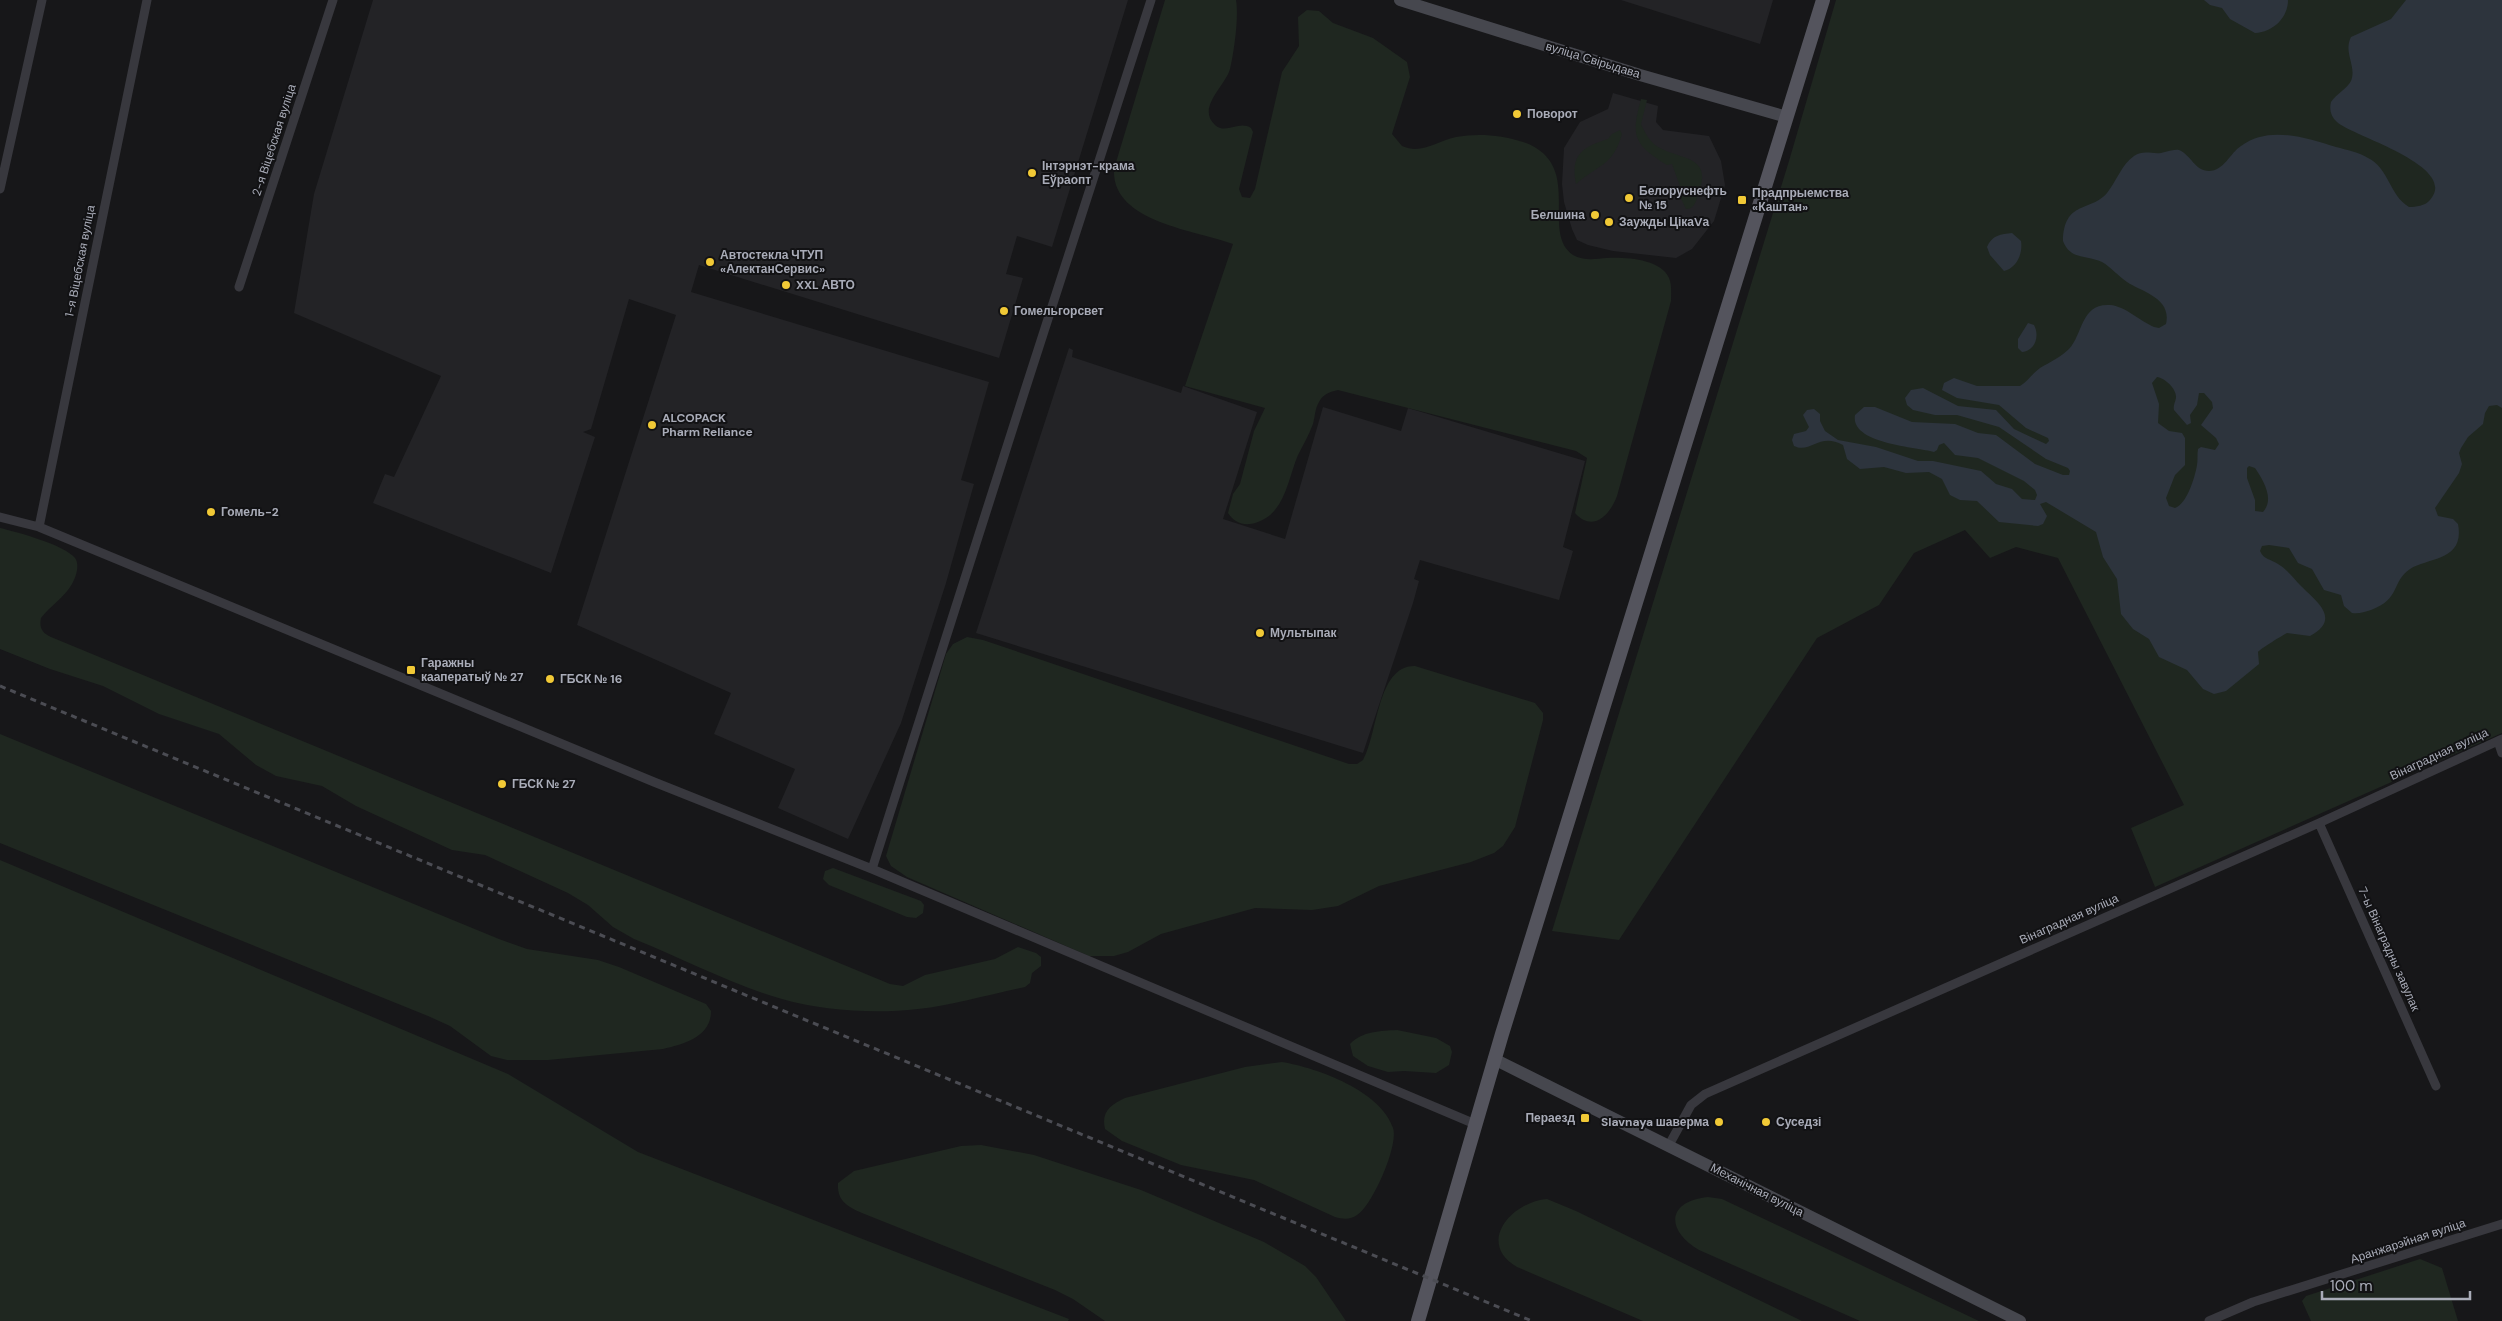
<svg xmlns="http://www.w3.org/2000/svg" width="2502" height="1321" viewBox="0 0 2502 1321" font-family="'DM Sans',sans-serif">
	<rect width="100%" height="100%" fill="#171719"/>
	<path fill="#232326" d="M373,0H1128L1052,247L1017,236L1006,274L1023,278L999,358L699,265L691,292L989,382L961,480L974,484L946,583L901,723L848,839L778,808L795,769L714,734L731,693L577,625L676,315L629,299L591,429L583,432L595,437L551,573L373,503L385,474L394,477L441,376L294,313L314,194Z
		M1621,0H1773L1760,44Z
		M1613,93L1658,106L1656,122L1663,130L1709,136L1721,161L1725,185L1714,221L1692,249L1676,258L1613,251L1588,245L1577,240L1572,229L1564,202L1562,184L1564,148L1580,122L1608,109Z
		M1069,348L1073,350L1072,357L1181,393L1183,386L1257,412L1223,519L1285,539L1323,407L1401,431L1408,408L1585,461L1563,547L1573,551L1559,600L1420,560L1414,579L1419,581L1413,603L1363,753L976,633Z"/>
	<path fill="#1f2720" d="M1165,0H1236C1239,17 1234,52 1230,69C1226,85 1196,108 1215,125C1226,135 1239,120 1251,128L1253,132L1239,189L1242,197L1250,198L1255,189L1282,72L1299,46L1298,17L1307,10L1319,11L1333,23L1373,38L1407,62L1410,77L1392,134L1402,146C1422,155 1436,141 1456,137C1478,133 1502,135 1523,142C1586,164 1539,232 1573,255C1583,261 1596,259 1607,258C1625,257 1661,259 1669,278C1672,285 1671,294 1671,301L1617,496C1610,515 1593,533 1575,513L1587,458L1576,451L1338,390C1330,392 1323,394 1319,402C1315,408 1315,417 1313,424C1309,435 1303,445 1298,455C1287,481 1285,518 1250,524C1241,525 1233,521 1228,513L1233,494L1240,484L1254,431L1265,408L1185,386L1233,244C1195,230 1111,222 1114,169Z
		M1836,0H2502V733L2155,887L2131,828L2184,805L2058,558L2016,547L1990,558L1965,530L1914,553L1879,605L1817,638L1619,940L1552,931L1789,161Z
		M1641,99L1647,100L1641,124C1645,133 1650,143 1660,148C1684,161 1713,155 1698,196C1695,203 1694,209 1686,209L1676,188L1680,186L1672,164L1667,165C1633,144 1631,136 1641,99Z
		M1620,130L1622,134C1613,166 1599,164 1576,184C1570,154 1583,147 1608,139L1612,134Z
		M0,528C17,532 65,545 75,558C80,565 76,577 72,584C64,598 50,606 41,618C39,628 42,633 51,637L890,984L903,986L925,975L995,959L1018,947L1036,953L1041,957V966L1032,973L1030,983L1025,987C990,994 954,1005 918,1009C875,1014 824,1011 782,999C732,985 682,958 634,939L613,927L588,905L568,893L485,855L452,850L356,806L322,786L276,776L256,765L219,734L159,714L103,686L50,669L0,649Z
		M967,637L983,640L1349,764H1357L1363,760C1378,734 1377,665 1415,666L1535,703L1543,713V720L1515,827L1503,846L1494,853L1471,862L1379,886L1338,906L1312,910L1255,908L1161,934L1128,952L1114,956H1089L907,877L891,866L886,856L946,654L953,644Z
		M0,734L499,939L527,949L598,960L619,967L706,1004L711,1011C711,1037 684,1044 663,1049L548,1060H507L491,1056L450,1026L428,1016L0,843Z
		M0,860L508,1074L638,1152L1069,1319L1068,1321H0Z
		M833,868L921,901L924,905L923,913L916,918L907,917L829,885L823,879L825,871Z
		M1397,1030L1436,1038L1450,1046L1452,1052L1449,1065L1436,1073L1404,1071L1388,1072L1368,1066L1353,1056L1350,1044C1362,1031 1381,1031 1397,1030Z
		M1282,1062C1318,1068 1381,1091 1393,1128C1399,1145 1372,1206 1357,1215C1350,1220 1343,1219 1335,1217L1254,1180L1181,1165L1122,1141L1105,1129C1101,1112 1110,1105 1125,1098L1245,1067Z
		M981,1145L1034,1155L1141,1190L1264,1242L1305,1266L1316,1277L1346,1321H1105L1073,1299L1055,1290L862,1213C847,1206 837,1201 838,1183L854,1171L961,1146Z
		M1708,1197L1722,1199L1979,1321H1860L1699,1250C1665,1230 1667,1201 1708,1197Z
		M1547,1199L1576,1211L1802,1321H1643L1517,1267C1476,1243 1511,1202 1547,1199Z
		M2420,1259L2442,1268L2458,1321H2311L2302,1301L2306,1296Z"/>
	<path fill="#2d343d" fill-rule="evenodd" d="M2204,0H2288C2288,18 2273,32 2255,33L2230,19L2222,8L2210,5Z
		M2406,0H2502V408L2497,405L2489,406L2485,413L2483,424L2468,437L2461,448L2459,453L2462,464L2459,473L2435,508L2438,516L2453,519L2458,524C2465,561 2429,557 2410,569C2391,582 2401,599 2371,610C2364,612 2359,614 2352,613L2344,606L2341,595L2324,590L2312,569L2298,563L2289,548L2269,545L2262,546L2260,551C2264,560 2271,559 2278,564C2287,569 2294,579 2301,586C2316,601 2342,619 2310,636L2287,633C2283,635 2260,649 2258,652L2259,664L2226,691L2214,694L2203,689L2187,670L2159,657L2149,639L2133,629L2121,614L2117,579L2103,557L2096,532L2046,502L2040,504L2047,516L2043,524L2038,526L1999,522L1977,501L1960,500L1950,495L1942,479L1929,472L1906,473L1884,467L1860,469L1847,459L1843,445C1819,432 1811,454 1794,446L1792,440L1794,434L1806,431L1809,427L1803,415L1807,410L1814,409L1820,414V421L1825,431L1838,440L1876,447L1918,461H1933L1981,471L1996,484L2012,489L2022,499L2035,500L2037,495L2035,490L2024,481L1978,458L1955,455L1944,443L1939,445L1937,450L1934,452C1916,447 1850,444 1855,415L1864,407H1875L1912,422L1955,424L1978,433L1996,435L2035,464L2063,475H2069L2070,471L2068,468L2046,459L1999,427L1957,415H1935L1913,410L1907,405L1905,398L1911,390L1923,388L1958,406L1996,410L2014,429L2046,444L2049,441L2048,438L2026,428L1999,405L1957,398L1942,390L1944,383L1954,378L1977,386H2020C2028,381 2033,373 2040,368C2050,362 2061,357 2069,349C2083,334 2081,303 2110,305C2125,306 2140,321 2154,327L2159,328L2166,324C2172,298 2142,292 2127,282C2118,276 2111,267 2102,262C2087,255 2070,260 2063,241C2064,200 2091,212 2107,193C2116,182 2122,164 2134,156C2143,150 2151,154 2161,153C2167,152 2173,149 2179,150C2191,155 2195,171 2209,171C2224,171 2230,153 2241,146C2269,125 2306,138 2336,147C2347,150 2359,152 2368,158C2389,168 2389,195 2409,207C2416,207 2425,206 2430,200C2460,166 2352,136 2337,122C2331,117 2329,110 2331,102C2336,94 2347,89 2351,81C2357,66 2343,53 2351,37L2391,19ZM2157,377C2165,378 2177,389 2176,398C2175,403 2173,405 2174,410L2187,425L2191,423L2190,415L2197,405L2199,393H2204L2212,402L2213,408L2201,425L2216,438L2219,444L2215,450L2201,447L2198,449C2197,454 2198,460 2197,465C2195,477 2187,504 2175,508L2169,506L2166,498L2175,475L2185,465V438L2182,433L2169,431L2158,423L2159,404L2152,383ZM2249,466L2255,468C2263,480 2275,499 2263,512L2255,511V500L2247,478V468Z
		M2012,233L2021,241C2023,253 2017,268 2004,271L1990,255L1987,247C1992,235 2001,234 2012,233Z
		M2028,323L2034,325C2040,336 2035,351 2022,352L2018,348V339Z"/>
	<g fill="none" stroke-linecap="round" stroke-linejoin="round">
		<path stroke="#38383e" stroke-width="9" d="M0,189L42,0
			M239,287L333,0
			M0,517L39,527L654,782L872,869L1475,1124
			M39,527L147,0
			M2498,741L2502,753
			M2319,823L2436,1086
			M872,869C963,578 1058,290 1151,0
			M1669,1145L1691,1105L1705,1094L2319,823L2502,739
			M2209,1321L2253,1302L2502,1224"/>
		<path stroke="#46474e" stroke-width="12" d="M1400,0L1640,75L1787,117
			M1494,1059L2020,1321"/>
		<path stroke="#54545d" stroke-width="14" d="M1418,1321L1502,1034L1823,0"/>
		<path stroke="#4b4c53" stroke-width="3" stroke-dasharray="6 5" stroke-linecap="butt" d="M0,686L1532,1321"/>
	</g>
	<g fill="#f1c936" stroke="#121214" stroke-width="2">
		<circle cx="1517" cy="114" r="5"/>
		<circle cx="1032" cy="173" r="5"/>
		<circle cx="1629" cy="198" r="5"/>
		<rect x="1737" y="195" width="10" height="10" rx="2.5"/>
		<circle cx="1595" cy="215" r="5"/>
		<circle cx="1609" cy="222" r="5"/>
		<circle cx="710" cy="262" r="5"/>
		<circle cx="786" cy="285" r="5"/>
		<circle cx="1004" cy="311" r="5"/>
		<circle cx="652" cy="425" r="5"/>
		<circle cx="211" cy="512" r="5"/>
		<circle cx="1260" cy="633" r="5"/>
		<rect x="406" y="665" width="10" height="10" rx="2.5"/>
		<circle cx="550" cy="679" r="5"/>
		<circle cx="502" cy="784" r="5"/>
		<rect x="1580" y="1113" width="10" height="10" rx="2.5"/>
		<circle cx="1719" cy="1122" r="5"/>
		<circle cx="1766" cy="1122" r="5"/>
	</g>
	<g text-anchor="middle" stroke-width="4" stroke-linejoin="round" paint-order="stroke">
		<g font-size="12" fill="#a9acb8" stroke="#121214">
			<text transform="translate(1593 60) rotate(17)" y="4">вуліца Свірыдава</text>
			<text transform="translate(274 140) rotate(-72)" y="4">2-я Віцебская вуліца</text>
			<text transform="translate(80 261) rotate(-79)" y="4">1-я Віцебская вуліца</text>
			<text transform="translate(2439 754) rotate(-25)" y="4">Вінаградная вуліца</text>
			<text transform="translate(2069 919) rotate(-24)" y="4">Вінаградная вуліца</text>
			<text transform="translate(2389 949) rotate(66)" y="4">7-ы Вінаградны завулак</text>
			<text transform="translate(1757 1190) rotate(27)" y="4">Механічная вуліца</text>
			<text transform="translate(2408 1241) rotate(-18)" y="4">Аранжарэйная вуліца</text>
		</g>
		<g font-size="12" font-weight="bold" fill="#a9acb8" stroke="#121214" text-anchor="start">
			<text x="1527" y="118">Поворот</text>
			<text x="1042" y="170">Інтэрнэт-крама<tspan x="1042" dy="14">Еўраопт</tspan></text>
			<text x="1639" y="195">Белоруснефть<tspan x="1639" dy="14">№ 15</tspan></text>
			<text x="1752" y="197">Прадпрыемства<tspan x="1752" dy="14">«Каштан»</tspan></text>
			<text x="1585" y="219" text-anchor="end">Белшина</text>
			<text x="1619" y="226">Заужды ЦікаVа</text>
			<text x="720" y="259">Автостекла ЧТУП<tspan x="720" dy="14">«АлектанСервис»</tspan></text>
			<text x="796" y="289">XXL АВТО</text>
			<text x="1014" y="315">Гомельгорсвет</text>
			<text x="662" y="422">ALCOPACK<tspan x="662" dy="14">Pharm Reliance</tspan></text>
			<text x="221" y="516">Гомель-2</text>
			<text x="1270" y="637">Мультыпак</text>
			<text x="421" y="667">Гаражны<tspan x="421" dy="14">кааператыў № 27</tspan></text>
			<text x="560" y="683">ГБСК № 16</text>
			<text x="512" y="788">ГБСК № 27</text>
			<text x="1575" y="1122" text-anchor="end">Пераезд</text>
			<text x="1709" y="1126" text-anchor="end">Slavnaya шаверма</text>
			<text x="1776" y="1126">Суседзі</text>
		</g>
	</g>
	<path d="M2322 1291v8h148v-8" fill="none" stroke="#a9acb8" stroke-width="2.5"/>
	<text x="2330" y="1291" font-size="15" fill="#a9acb8" stroke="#121214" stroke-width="4" paint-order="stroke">100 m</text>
</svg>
